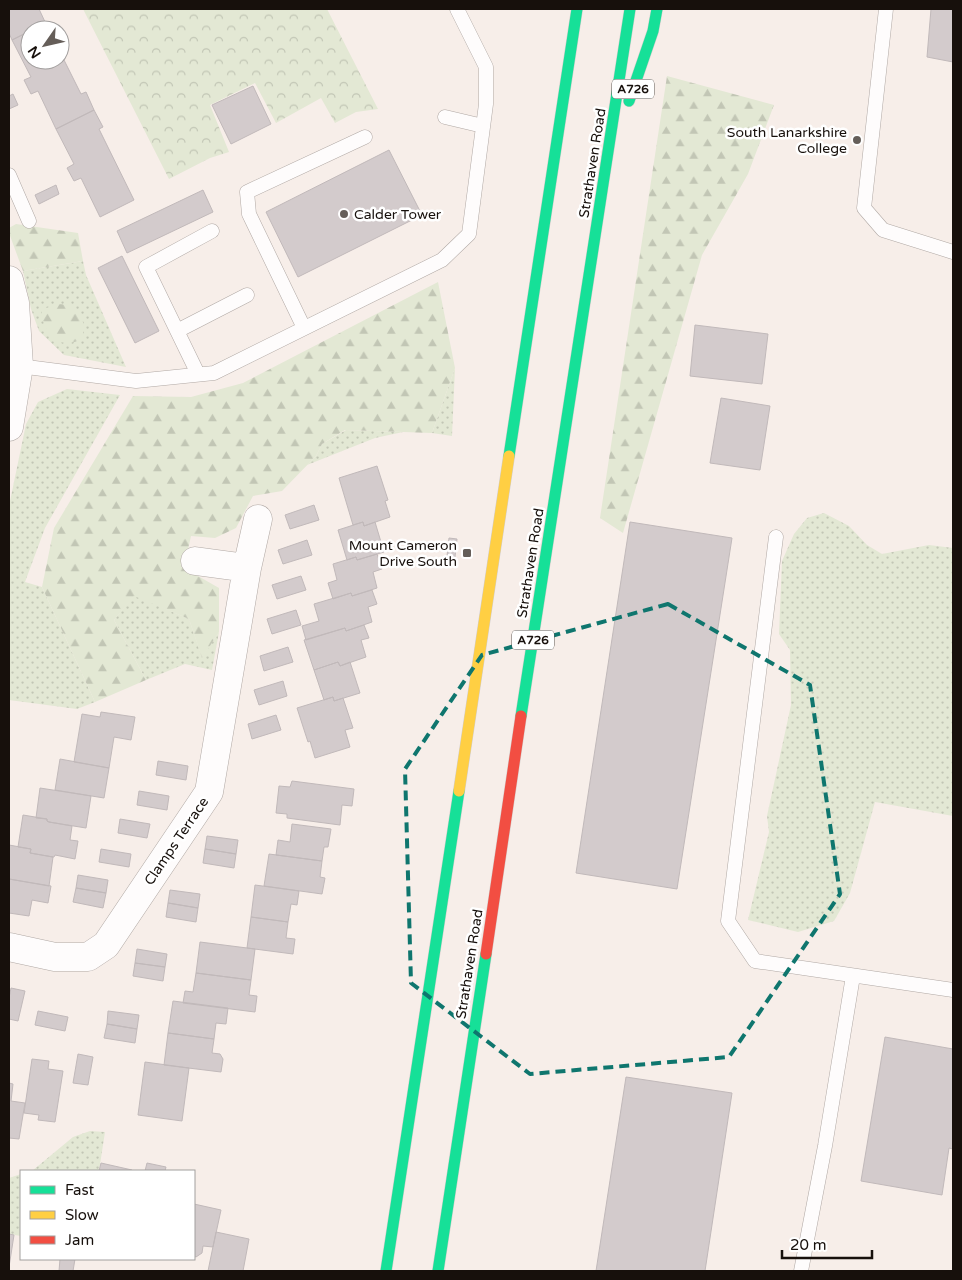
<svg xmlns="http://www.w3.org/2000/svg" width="962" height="1280" viewBox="0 0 962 1280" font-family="'Varela Round',sans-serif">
	<defs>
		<pattern id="grass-dots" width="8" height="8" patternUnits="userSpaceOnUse" patternTransform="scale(1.25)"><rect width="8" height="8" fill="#e3e8d4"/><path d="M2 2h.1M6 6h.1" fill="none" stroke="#c2c6b5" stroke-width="1.8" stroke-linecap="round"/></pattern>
		<pattern id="forest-firs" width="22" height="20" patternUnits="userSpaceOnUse" patternTransform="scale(1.25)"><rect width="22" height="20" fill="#e3e8d4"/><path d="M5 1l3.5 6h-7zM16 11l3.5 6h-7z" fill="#c2c6b5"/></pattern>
		<pattern id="park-crowns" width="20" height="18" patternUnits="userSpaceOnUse" patternTransform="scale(1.25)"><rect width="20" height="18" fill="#e3e8d4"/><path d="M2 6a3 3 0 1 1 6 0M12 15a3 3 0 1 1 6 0" fill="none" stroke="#c2c6b5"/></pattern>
	</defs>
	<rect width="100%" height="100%" fill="#f7eee9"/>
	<path fill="url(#grass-dots)" d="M83,261L86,275L126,367L64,355L39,331L31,309L23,271Z
		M455,368L452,436L432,433Z
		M67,389L120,395L45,528L25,582L42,587L95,702L77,709L9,700V506L26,424L38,402Z
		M346,430L403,432L375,438L307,465L316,456L322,444Z
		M824,513L849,526L867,545L882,554L929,545L953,548V816L875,802L850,893L834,921L798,932L748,920L769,832L767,816L791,705L790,650L779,634L782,561L794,534L807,518Z
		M134,595L189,619L202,657L219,632L212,670L185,664L146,680L114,620Z
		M90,1131L105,1132L99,1171H32L73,1137Z
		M21,1174V1236L9,1234V1178Z"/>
	<path fill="url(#forest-firs)" d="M667,76L774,105L748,174L702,255L623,533L600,518Z
		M16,224L78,233L83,261L23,271L9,233V228Z
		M438,282L455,368L432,433L345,430L322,444L316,456L282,491L253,496L236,528L215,538L191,536L184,568L219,588V632L202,658L189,619L134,596L114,620L146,680L95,702L42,587L54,528L133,396L191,397L243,383Z
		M56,304L74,305L83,322V339C78,341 72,343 67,343C51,343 41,324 42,310Z"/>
	<path fill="url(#park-crowns)" d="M83,9H327L378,109L356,112L335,123L321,98L276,123L255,83L210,105L229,152L210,158L169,179Z"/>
	<path fill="#d3cbcc" stroke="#c1b9ba" d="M9,9H39L46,24L33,30H30V31L12,40L9,33Z
		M931,9H953V62L927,57Z
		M30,31V60H60V52L81,94L86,92L94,110L56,129L38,91L31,94L24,80L31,77L12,40Z
		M253,86L271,124L231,144L212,105Z
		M13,94L18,105L9,109V96Z
		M94,110L103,127L99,129L134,200L100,217L81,178L74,181L67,168L74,164L56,129Z
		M389,150L422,215L298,277L266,212Z
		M56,185L59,194L39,204L35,195Z
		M203,190L213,212L127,253L117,231Z
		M122,256L159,331L135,343L98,268Z
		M695,325L768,334L762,384L690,376Z
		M721,398L770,406L760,470L710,463Z
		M377,466L388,500L385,501L390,517L364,526L363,522L353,525L339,478Z
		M314,505L319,520L290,529L285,515Z
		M363,522L364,526L375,522L384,552L357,560L356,557L347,560L338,530Z
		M630,522L732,538L677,889L576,873Z
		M449,538L457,539L455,557L447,556Z
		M307,540L312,555L283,564L278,550Z
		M377,554L382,569L373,572L377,588L352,596L351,593L333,599L328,583L337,580L333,564L356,557L357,560Z
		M301,576L306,590L277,599L272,585Z
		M372,590L377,604L368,607L372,622L346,631L345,628L306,640L302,626L319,621L314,604L351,593L352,596Z
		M296,610L301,625L272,634L267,619Z
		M364,625L369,638L361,640L366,657L340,666L338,662L314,670L304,640L345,628L346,631Z
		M288,647L293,662L264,671L260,656Z
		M338,662L340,666L350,662L360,693L334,701L333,697L324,700L314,670Z
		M283,681L287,696L259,705L254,690Z
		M333,697L334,701L343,698L353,728L345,730L350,747L315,758L310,741L308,742L297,708Z
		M101,712L135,717L131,740L114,737L109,768L74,762L82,714L100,717Z
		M276,715L281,730L252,739L248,724Z
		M60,759L109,768L104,798L55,790Z
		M158,761L188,766L186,780L156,775Z
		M292,781L354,789L352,806L342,805L340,825L287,818V814L276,813L279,786L290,787Z
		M40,788L91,796L86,828L49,822L47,821V819L36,818Z
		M139,791L169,796L167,810L137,805Z
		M23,815L47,819V821L49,822L72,826L70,840L78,841L75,859L55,855L54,857H53L30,853L31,849L18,847Z
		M120,819L150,824L147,838L118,833Z
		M292,824L331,829L328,847H324L322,861L276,855L278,840L290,842Z
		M207,836L238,840L236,854L205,849Z
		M9,845L31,849L30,853L53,857L49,886L9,879Z
		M101,849L131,854L129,867L99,862Z
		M205,849L236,854L234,868L203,863Z
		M269,854L322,861L320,877L325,878L322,894L264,886Z
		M78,875L108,880L106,893L76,888Z
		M9,879L51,886L48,903L32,900L29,916L9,913Z
		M255,885L299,891L297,905L291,904L288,922L251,917Z
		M76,888L106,893L103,908L73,902Z
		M170,890L200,894L198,908L168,903Z
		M168,903L198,908L196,922L166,917Z
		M251,917L288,922L286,938L295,939L293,954L247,948Z
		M200,942L255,949L251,980L196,973Z
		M137,949L167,954L165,967L135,963Z
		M135,963L165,967L163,981L133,976Z
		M196,973L251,980L249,995L257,996L255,1012L183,1003L185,991L193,992Z
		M11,988L25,991L18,1021L9,1019V998Z
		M173,1001L228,1008L226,1024L216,1023L214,1039L168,1033Z
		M38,1011L68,1017L65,1031L35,1025Z
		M108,1011L139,1015L137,1029L107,1024Z
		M107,1024L137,1029L135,1043L104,1038Z
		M168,1033L214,1039L212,1053L220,1054L223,1059L221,1072L164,1065Z
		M885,1037L953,1049V1149L949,1148L942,1195L861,1181Z
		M78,1054L93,1057L88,1085L73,1083Z
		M32,1059L49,1061L48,1069L63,1071L55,1122L38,1120L39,1115L24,1113Z
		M145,1062L189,1068L182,1121L138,1115Z
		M626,1077L732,1093L705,1271H596Z
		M9,1083L13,1084L11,1101L25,1103L19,1139L9,1138Z
		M101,1163L132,1170V1171H99Z
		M147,1163L166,1167L165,1171H145Z
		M194,1204L221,1210L213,1247L203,1246L202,1253L196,1257L194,1256Z
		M216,1232L249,1239L243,1271H208Z
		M9,1234L14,1235L9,1267Z
		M60,1259H75L73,1271H59Z"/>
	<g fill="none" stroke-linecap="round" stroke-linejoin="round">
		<defs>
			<path id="lane" d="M886,9L864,208L883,230L953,252
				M445,117L483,126
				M9,175L29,221
				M304,328L249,214L247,192L365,137
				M177,331L247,295
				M19,366L136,381L214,373L442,260L469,234L486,104V67L457,9
				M198,374L146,267L212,231
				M776,537L728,921L755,961L953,990
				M801,1271L825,1146L853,976"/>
			<path id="street" d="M9,280L15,303L19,366L9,427
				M195,561L247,568
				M9,947L55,957H88L106,945L209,792L247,568L258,519"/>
			<path id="fast" d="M629,101L653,31L657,9
				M509,456L577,9
				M521,716L630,9
				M386,1271L459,791
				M438,1271L486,954"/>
			<path id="slow" d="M459,791L509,456"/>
			<path id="jam" d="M486,954L521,716"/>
		</defs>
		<use href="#lane" stroke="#b0a8a4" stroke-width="15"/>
		<use href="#street" stroke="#b0a8a4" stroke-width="29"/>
		<use href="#fast" stroke="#d2cdcb" stroke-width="12"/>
		<use href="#slow" stroke="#d2cdcb" stroke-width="12"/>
		<use href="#jam" stroke="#d2cdcb" stroke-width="12"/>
		<use href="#lane" stroke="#fefcfc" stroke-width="14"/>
		<use href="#street" stroke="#fefcfc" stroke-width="28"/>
		<use href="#fast" stroke="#16e098" stroke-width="11"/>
		<use href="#slow" stroke="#ffcf43" stroke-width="11"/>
		<use href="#jam" stroke="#f24e42" stroke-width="11"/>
	</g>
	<path fill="none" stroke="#0f766e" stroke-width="4" stroke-dasharray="10 6" stroke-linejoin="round" d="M668,604L810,685L840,894L729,1057L530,1074L411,983L405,769L482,655Z"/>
	<g fill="#655e59" stroke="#fff" stroke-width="2">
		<circle cx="857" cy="140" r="5"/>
		<circle cx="344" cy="214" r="5"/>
		<rect x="462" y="548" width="10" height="10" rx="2.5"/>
	</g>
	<g text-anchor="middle" stroke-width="5" stroke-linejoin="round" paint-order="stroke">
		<g fill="#fff" stroke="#5d5855" stroke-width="1">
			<rect x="612" y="79.5" width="42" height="19" rx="4"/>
			<rect x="512" y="630.5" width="42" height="19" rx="4"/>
		</g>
		<g font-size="12" font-weight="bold" fill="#17100c">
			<text x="633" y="93">A726</text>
			<text x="533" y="644">A726</text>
		</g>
		<g font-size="14" fill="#17100c" stroke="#fff" text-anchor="end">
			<text x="847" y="137">South Lanarkshire<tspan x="847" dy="16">College</tspan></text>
			<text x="354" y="219" text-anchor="start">Calder Tower</text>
			<text x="457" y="550">Mount Cameron<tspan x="457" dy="16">Drive South</tspan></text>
		</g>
		<g font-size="14" fill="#17100c" stroke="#fff">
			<text transform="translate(592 163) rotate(-81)" y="5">Strathaven Road</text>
			<text transform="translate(530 563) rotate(-81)" y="5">Strathaven Road</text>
			<text transform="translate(176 841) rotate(-56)" y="5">Clamps Terrace</text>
			<text transform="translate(469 964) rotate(-81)" y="5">Strathaven Road</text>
		</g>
	</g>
	<rect width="962" height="1280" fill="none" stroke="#17100c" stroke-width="20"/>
	<rect x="20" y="1170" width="175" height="90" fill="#ffffff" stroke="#a29f9e"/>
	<rect x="30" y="1186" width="25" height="8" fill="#16e098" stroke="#a29f9e"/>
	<text x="65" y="1195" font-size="15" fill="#17100c">Fast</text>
	<rect x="30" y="1211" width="25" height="8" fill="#ffcf43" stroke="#a29f9e"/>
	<text x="65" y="1220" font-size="15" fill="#17100c">Slow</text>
	<rect x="30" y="1236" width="25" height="8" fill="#f24e42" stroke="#a29f9e"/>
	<text x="65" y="1245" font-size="15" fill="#17100c">Jam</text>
	<g transform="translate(45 45) rotate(236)"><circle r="24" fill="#ffffff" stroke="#a29f9e"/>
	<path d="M0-4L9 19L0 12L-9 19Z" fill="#655e59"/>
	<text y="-8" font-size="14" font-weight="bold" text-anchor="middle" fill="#17100c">N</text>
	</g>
	<path d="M782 1250v8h90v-8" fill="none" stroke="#17100c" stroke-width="2.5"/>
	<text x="790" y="1250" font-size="15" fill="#17100c" stroke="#ffffff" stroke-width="4" paint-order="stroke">20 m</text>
</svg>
